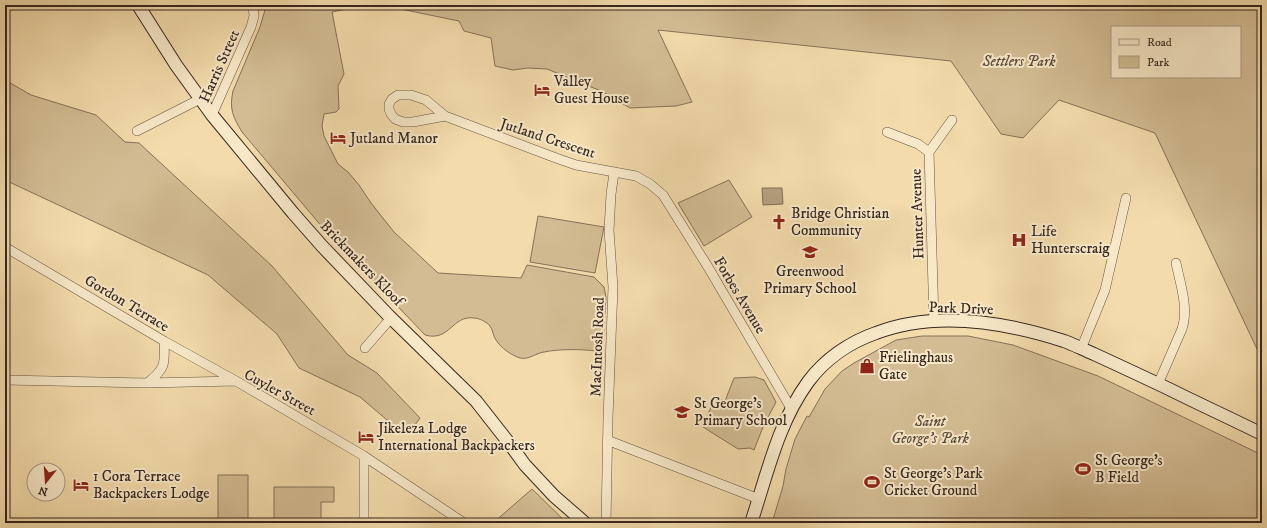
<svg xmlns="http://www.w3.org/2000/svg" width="1267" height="528" viewBox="0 0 1267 528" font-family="'IM FELL DW Pica',serif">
	<rect width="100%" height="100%" fill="#f3dbab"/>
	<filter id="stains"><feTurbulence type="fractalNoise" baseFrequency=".005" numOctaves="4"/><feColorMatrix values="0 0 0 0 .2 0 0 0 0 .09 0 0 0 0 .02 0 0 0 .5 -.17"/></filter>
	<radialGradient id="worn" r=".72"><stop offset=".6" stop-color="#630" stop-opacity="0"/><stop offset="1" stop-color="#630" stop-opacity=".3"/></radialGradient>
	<path fill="#d3bc93" stroke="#84725a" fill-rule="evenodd" d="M287,5H367L332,12L344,74L338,86L339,109L336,112L324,114L322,126L324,136L338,164L348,172L359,185L371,203L394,232L438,273L521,278L527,265L594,277L604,287L606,297L603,343L596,351C582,349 558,349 544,352C536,353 529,360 520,358C511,355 501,348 496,340C493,336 493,330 490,326C487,322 479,318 474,318C452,315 450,342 425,335L323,228L242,132C233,117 229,109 233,91L260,27L265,10Z
		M381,5H1262V351L1257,349L1155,133L1059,100L1023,138L1001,134L951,61L658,30L692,102L676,106L630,108L601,91L547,69L528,68L513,70L495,66L491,38L464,31L459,21ZM1112,27H1240V77H1112Z
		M5,80L31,95L96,115L125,142L139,143L272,266L348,355L377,373L420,418L412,429L400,431L360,397L299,368L277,334L208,275L5,180Z
		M729,180L752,217L704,246L678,203Z
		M538,216L604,227L595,273L530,262Z
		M922,336H968L1013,345L1098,376L1262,455V523H772L783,486L786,469L795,439L807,416L809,417L825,389L842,371L854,363L896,340Z
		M755,377L764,380L776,402L763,427L754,450L750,448L738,449L703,427L715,397L725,401L734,378Z
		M218,475H248V523H218Z
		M274,487H334V502H321V523H274Z
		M532,489L567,523H493Z"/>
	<path fill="#b39e7c" stroke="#816e57" d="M762,188H782L783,204L763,205Z"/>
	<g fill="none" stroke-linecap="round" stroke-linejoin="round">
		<defs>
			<path id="street" d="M212,115L251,27L254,16L253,5
				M445,116L413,122H403L395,119L391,114L389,109V104L392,99L398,95H411L426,100L445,116L556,158L576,165L636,176L650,184L663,195L708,267L792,410
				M137,131L200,99
				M887,132L918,144L929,152L934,321
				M929,152L952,120
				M5,247L164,341L236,381
				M365,348L391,318
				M1081,349L1105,290L1126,198
				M5,380L147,383L236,381L364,456L464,523
				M147,383C166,369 165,363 164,341
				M1158,384L1182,329C1189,308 1180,283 1176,263
				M607,440L759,499
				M364,456V523
				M606,523L608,418L613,287L609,230L611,194L614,173"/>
			<path id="secondary" d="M138,5L176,65L212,115L293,213L322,246L389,316L476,401L509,443L525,465L554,496L585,523
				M751,523C767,475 778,423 808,382C825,359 850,342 876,333C936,310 1005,322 1064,341C1075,345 1084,350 1094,354C1120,366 1146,378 1171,390C1201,405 1232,419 1262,434"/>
		</defs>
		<use href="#street" stroke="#655443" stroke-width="10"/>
		<use href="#secondary" stroke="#362720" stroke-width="14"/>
		<use href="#street" stroke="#f7e8c8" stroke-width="9"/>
		<use href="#secondary" stroke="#f7e8c8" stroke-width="12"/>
	</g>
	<defs>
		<symbol id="hotel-bare" viewBox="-9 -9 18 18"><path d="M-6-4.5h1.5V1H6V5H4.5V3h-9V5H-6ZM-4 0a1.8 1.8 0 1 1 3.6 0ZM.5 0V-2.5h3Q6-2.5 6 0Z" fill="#8f2418" stroke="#f7e8c8" stroke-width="2.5" paint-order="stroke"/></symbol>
		<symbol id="church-bare" viewBox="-9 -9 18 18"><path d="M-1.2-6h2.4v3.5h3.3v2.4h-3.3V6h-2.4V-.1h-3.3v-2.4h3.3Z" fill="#8f2418" stroke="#f7e8c8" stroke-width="2.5" paint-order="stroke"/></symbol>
		<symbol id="hospital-bare" viewBox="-9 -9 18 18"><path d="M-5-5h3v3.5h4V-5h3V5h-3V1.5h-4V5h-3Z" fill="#8f2418" stroke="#f7e8c8" stroke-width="2.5" paint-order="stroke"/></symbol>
		<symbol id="school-bare" viewBox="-9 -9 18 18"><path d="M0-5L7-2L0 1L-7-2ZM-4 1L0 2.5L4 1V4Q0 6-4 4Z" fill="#8f2418" stroke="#f7e8c8" stroke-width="2.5" paint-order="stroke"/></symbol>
		<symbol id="shop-bare" viewBox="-9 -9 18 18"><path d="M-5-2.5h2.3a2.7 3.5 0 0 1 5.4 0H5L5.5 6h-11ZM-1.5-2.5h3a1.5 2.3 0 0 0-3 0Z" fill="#8f2418" stroke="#f7e8c8" stroke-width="2.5" paint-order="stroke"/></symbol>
		<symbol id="stadium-bare" viewBox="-9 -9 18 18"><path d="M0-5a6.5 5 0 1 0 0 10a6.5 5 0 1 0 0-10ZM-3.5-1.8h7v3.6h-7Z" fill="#8f2418" stroke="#f7e8c8" stroke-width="2.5" paint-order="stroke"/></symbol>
	</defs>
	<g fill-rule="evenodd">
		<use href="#hotel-bare" x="531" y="79" width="22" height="22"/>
		<use href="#hotel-bare" x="327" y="127" width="22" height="22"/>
		<use href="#church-bare" x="768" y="211" width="22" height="22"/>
		<use href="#hospital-bare" x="1008" y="229" width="22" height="22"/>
		<use href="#school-bare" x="799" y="241" width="22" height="22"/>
		<use href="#shop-bare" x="856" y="355" width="22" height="22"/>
		<use href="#school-bare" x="671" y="401" width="22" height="22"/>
		<use href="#hotel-bare" x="355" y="426" width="22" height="22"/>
		<use href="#stadium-bare" x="1072" y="458" width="22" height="22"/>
		<use href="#stadium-bare" x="861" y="471" width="22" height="22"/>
		<use href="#hotel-bare" x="70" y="474" width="22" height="22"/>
	</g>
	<g text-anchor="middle" stroke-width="4" stroke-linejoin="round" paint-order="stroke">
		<g font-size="15" font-style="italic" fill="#5d4c3d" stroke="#f7e8c8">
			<text x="1019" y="66">Settlers Park</text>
			<text x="930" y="426">Saint<tspan x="930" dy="17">George's Park</tspan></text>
		</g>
		<g font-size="15" fill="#362720" stroke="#f7e8c8">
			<text transform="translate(219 66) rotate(-66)" y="5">Harris Street</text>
			<text transform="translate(548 138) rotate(18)" y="5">Jutland Crescent</text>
			<text transform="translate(917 214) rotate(-92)" y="5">Hunter Avenue</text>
			<text transform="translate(362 263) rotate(46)" y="5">Brickmakers Kloof</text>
			<text transform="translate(740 295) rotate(59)" y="5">Forbes Avenue</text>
			<text transform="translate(127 303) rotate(31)" y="5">Gordon Terrace</text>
			<text transform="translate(961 308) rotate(2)" y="5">Park Drive</text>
			<text transform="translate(597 347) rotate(-88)" y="5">MacIntosh Road</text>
			<text transform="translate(280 392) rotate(29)" y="5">Cuyler Street</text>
		</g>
		<g font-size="15" fill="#362720" stroke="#f7e8c8" text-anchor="start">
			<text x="554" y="86">Valley<tspan x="554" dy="17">Guest House</tspan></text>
			<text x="350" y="143">Jutland Manor</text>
			<text x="791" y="218">Bridge Christian<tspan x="791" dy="17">Community</tspan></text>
			<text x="1031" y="236">Life<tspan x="1031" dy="17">Hunterscraig</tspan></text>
			<text x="810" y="276" text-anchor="middle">Greenwood<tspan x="810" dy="17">Primary School</tspan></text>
			<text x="879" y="362">Frielinghaus<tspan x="879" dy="17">Gate</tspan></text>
			<text x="694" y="408">St George's<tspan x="694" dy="17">Primary School</tspan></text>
			<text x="378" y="433">Jikeleza Lodge<tspan x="378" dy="17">International Backpackers</tspan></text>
			<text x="1095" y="465">St George's<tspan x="1095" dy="17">B Field</tspan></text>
			<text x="884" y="478">St George's Park<tspan x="884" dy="17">Cricket Ground</tspan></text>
			<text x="93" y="481">1 Cora Terrace<tspan x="93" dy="17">Backpackers Lodge</tspan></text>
		</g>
	</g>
	<rect width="1267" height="528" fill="none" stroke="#f3dbab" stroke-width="20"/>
	<rect x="6" y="6" width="1255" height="516" fill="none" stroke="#362720" stroke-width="2"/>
	<rect x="10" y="10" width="1247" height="508" fill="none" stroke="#362720"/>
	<rect x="1111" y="26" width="130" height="52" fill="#f7e8c8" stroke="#aa9b85"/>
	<rect x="1119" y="39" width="20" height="6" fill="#f7e8c8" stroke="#aa9b85"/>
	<text x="1147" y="46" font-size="12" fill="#362720">Road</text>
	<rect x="1119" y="56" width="20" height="12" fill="#d3bc93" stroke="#aa9b85"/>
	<text x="1147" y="66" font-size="12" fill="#362720">Park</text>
	<g transform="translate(46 482) rotate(197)"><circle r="19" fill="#f7e8c8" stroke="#aa9b85"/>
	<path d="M0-3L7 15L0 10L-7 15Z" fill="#8f2418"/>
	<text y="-6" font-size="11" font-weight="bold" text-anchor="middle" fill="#362720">N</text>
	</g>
	<rect width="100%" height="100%" filter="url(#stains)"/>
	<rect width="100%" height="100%" fill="url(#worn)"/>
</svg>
